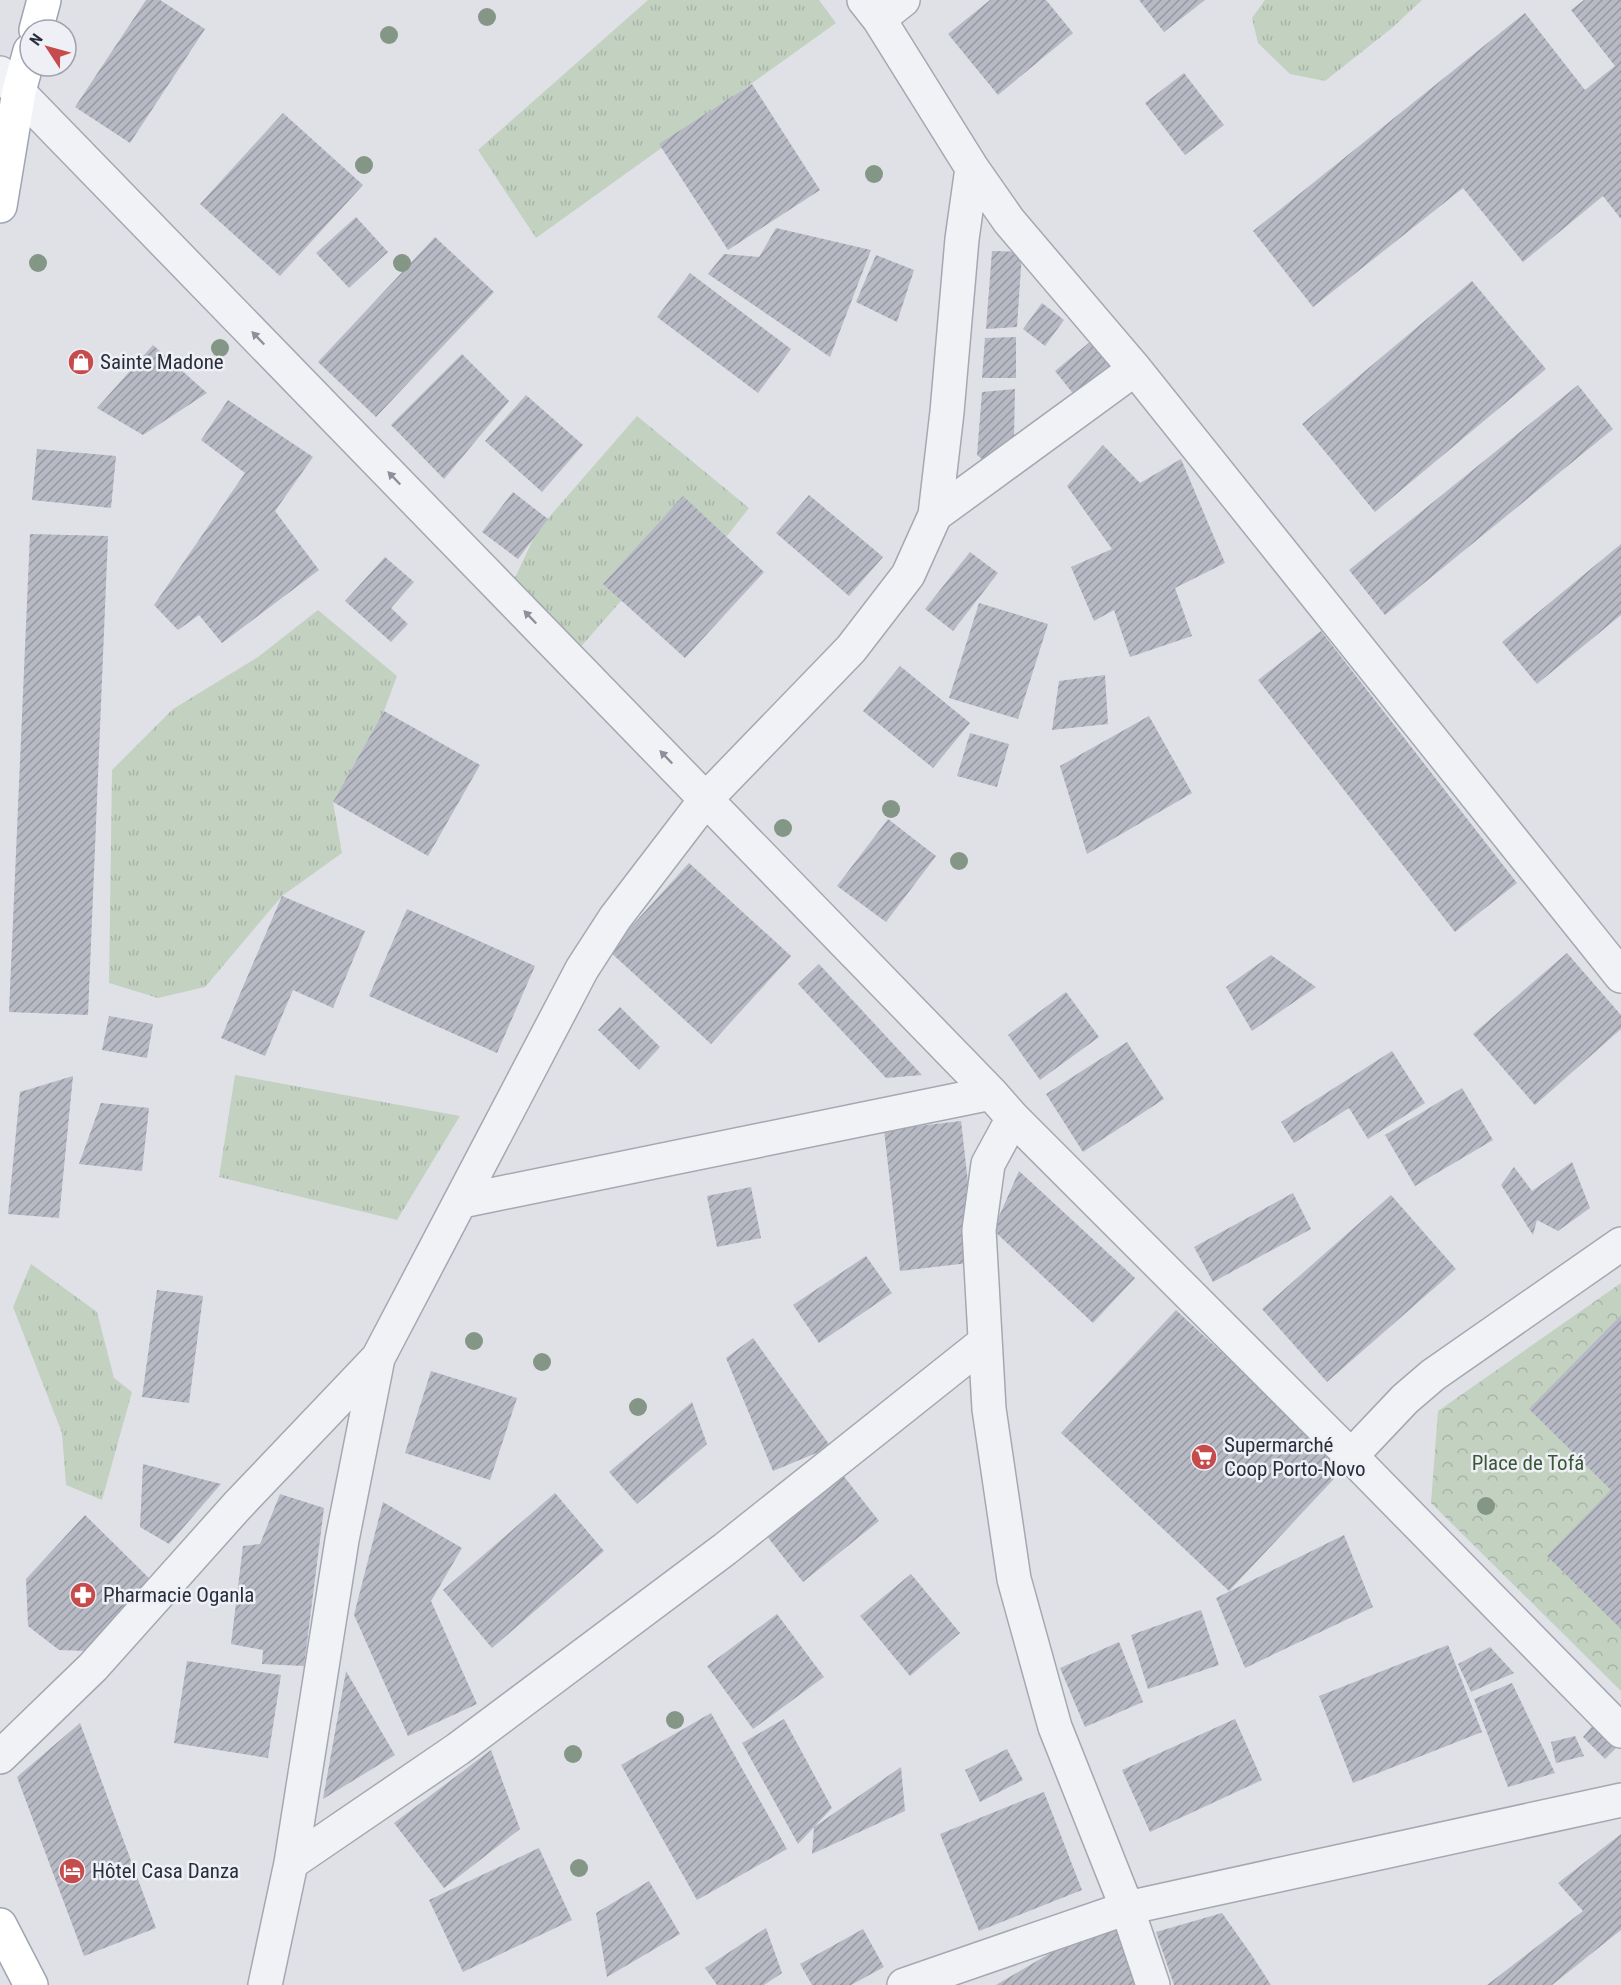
<svg xmlns="http://www.w3.org/2000/svg" width="1621" height="1985" viewBox="0 0 1621 1985" font-family="'Roboto Condensed',sans-serif">
	<defs>
		<pattern id="grass-tufts" width="24" height="20" patternUnits="userSpaceOnUse" patternTransform="scale(1.5)"><rect width="24" height="20" fill="#c3d1c1"/><path d="M3 7l-1-3M5 7V3M7 7l1-3M15 17l-1-3M17 17v-4M19 17l1-3" fill="none" stroke="#a8b4a7"/></pattern>
		<pattern id="forest-crowns" width="20" height="18" patternUnits="userSpaceOnUse" patternTransform="scale(1.5)"><rect width="20" height="18" fill="#c3d1c1"/><path d="M2 6a3 3 0 1 1 6 0M12 15a3 3 0 1 1 6 0" fill="none" stroke="#a8b4a7"/></pattern>
		<pattern id="building-hatch" width="6" height="6" patternUnits="userSpaceOnUse" patternTransform="scale(1.5)"><rect width="6" height="6" fill="#b7bac4"/><path d="M-1 1l2-2M0 6l6-6M5 7l2-2" fill="none" stroke="#9598a0"/></pattern>
	</defs>
	<rect width="100%" height="100%" fill="#dfe1e7"/>
	<path fill="url(#grass-tufts)" d="M648,0H819L836,23L536,238L478,150Z
		M1265,0H1422L1392,28L1325,81L1290,74L1258,43L1252,18Z
		M637,416L749,508L723,541L649,569L578,650L512,584L537,531Z
		M318,610L397,676L384,711L333,802L342,853L282,896L205,987L158,998L109,983L112,770L173,709L258,657Z
		M235,1075L460,1116L397,1220L219,1177Z
		M31,1264L97,1312L114,1378L132,1392L102,1500L66,1485L62,1433L13,1307Z"/>
	<path fill="url(#forest-crowns)" d="M1621,1283V1691L1431,1503L1438,1411Z"/>
	<path fill="url(#building-hatch)" d="M146,0H160L205,29L130,143L75,107Z
		M990,0H1046L1073,33L998,95L948,34Z
		M1139,0H1205L1164,32Z
		M1584,0H1621V219L1603,196L1523,262L1463,188L1313,307L1253,231L1525,13L1585,90L1615,66L1571,10Z
		M1184,73L1224,125L1185,155L1145,103Z
		M752,84L820,190L728,250L659,144Z
		M283,113L363,185L280,276L200,204Z
		M356,217L388,252L349,288L316,253Z
		M776,228L871,250L830,357L708,274L724,254L759,257Z
		M435,237L494,292L376,417L318,362Z
		M992,251L1022,252L1017,327L986,329Z
		M876,255L914,270L897,322L856,302Z
		M690,273L791,349L758,393L657,317Z
		M1472,281L1546,369L1375,512L1302,424Z
		M1042,303L1064,320L1045,346L1023,329Z
		M1097,336L1118,361L1075,396L1055,371Z
		M1016,337V378H982L985,338Z
		M153,345L207,393L143,435L97,408Z
		M462,354L509,401L444,479L391,425Z
		M1578,385L1613,429L1385,615L1349,570Z
		M1015,389L1014,439L988,464L977,455L982,392Z
		M526,395L583,445L542,492L485,441Z
		M228,400L313,457L275,511L319,570L222,643L199,615L178,630L154,605L245,473L201,440Z
		M1103,445L1140,483L1181,459L1225,563L1175,588L1192,636L1130,657L1114,610L1094,621L1071,567L1112,549L1067,486Z
		M37,449L116,456L111,508L32,500Z
		M513,492L548,519L518,559L482,532Z
		M809,495L883,557L849,596L776,533Z
		M683,496L764,572L685,658L603,584Z
		M30,534L108,536L88,1015L9,1012Z
		M1621,544V615L1537,684L1502,642Z
		M970,552L998,573L953,631L925,609Z
		M385,557L414,582L391,608L408,624L391,642L345,601Z
		M979,603L1048,624L1018,719L949,698Z
		M1321,631L1517,883L1455,932L1258,680Z
		M900,666L970,723L933,768L863,711Z
		M1105,675L1108,724L1052,730L1059,681Z
		M384,711L480,765L428,856L333,802Z
		M1149,716L1192,793L1087,854L1060,766Z
		M970,733L1009,744L997,787L957,776Z
		M888,819L936,856L886,922L837,886Z
		M689,863L791,956L711,1044L609,951Z
		M282,896L365,931L333,1008L293,990L265,1056L221,1038Z
		M407,909L535,966L497,1053L369,996Z
		M1567,953L1621,1015V1029L1535,1105L1473,1034Z
		M1271,955L1316,987L1252,1031L1226,987Z
		M819,964L922,1075L886,1078L798,984Z
		M1066,992L1099,1037L1040,1080L1008,1035Z
		M620,1007L660,1047L639,1070L598,1030Z
		M109,1016L153,1024L147,1058L102,1050Z
		M1127,1042L1164,1099L1083,1152L1046,1094Z
		M1392,1051L1425,1103L1368,1139L1349,1108L1294,1143L1281,1122Z
		M73,1076L59,1218L8,1214L20,1092Z
		M1462,1088L1493,1140L1415,1186L1385,1135Z
		M101,1103L149,1108L142,1171L79,1164Z
		M961,1121L977,1262L900,1271L884,1130Z
		M1572,1162L1590,1208L1558,1231L1537,1220L1533,1235L1501,1185L1514,1167L1532,1191Z
		M1019,1171L1135,1278L1093,1323L993,1230Z
		M751,1187L761,1238L717,1247L707,1196Z
		M1293,1193L1311,1229L1213,1282L1194,1247Z
		M1391,1195L1456,1269L1327,1382L1262,1309Z
		M866,1256L892,1293L819,1343L793,1305Z
		M157,1290L203,1296L189,1403L142,1397Z
		M1176,1310L1345,1467L1229,1591L1061,1433Z
		M1621,1315V1629L1547,1556L1611,1490L1529,1409Z
		M753,1338L831,1447L773,1471L726,1358Z
		M431,1371L517,1398L490,1480L405,1453Z
		M692,1402L707,1444L637,1504L609,1472Z
		M143,1464L221,1484L169,1544L140,1527Z
		M842,1474L879,1521L803,1582L766,1535Z
		M555,1493L604,1551L492,1648L443,1590Z
		M280,1494L324,1508L304,1666L262,1664L263,1650L231,1644L243,1546L260,1544Z
		M383,1502L462,1548L431,1601L477,1704L408,1736L354,1615Z
		M85,1515L151,1580L87,1651L59,1650L28,1626L26,1579Z
		M1344,1535L1373,1607L1245,1668L1216,1598Z
		M911,1574L960,1633L910,1676L860,1616Z
		M1201,1610L1219,1665L1148,1689L1131,1635Z
		M777,1614L824,1677L753,1729L707,1666Z
		M1119,1642L1143,1702L1085,1727L1060,1668Z
		M1448,1645L1482,1732L1353,1783L1319,1696Z
		M1490,1647L1514,1673L1471,1692L1458,1664Z
		M187,1661L281,1675L268,1758L174,1743Z
		M346,1671L395,1755L323,1799Z
		M1512,1683L1555,1773L1508,1787L1474,1699Z
		M711,1713L787,1849L697,1900L621,1765Z
		M784,1719L832,1808L798,1844L742,1743Z
		M1235,1719L1262,1780L1150,1832L1122,1770Z
		M80,1723L156,1928L84,1956L17,1777Z
		M1595,1723L1620,1744L1605,1759L1583,1737Z
		M1575,1736L1584,1756L1556,1763L1551,1742Z
		M1007,1749L1023,1780L980,1802L965,1770Z
		M491,1750L520,1829L444,1888L394,1823Z
		M901,1767L905,1811L812,1854L814,1827Z
		M1044,1792L1082,1890L979,1931L940,1834Z
		M1621,1834V1930L1552,1985H1487L1583,1911L1558,1883Z
		M539,1848L572,1920L463,1972L429,1900Z
		M649,1881L680,1934L607,1977L596,1913Z
		M1122,1911L1146,1985H996Z
		M1222,1913L1251,1954L1271,1985H1174L1156,1932Z
		M766,1928L782,1973L764,1985H717L705,1968Z
		M863,1929L884,1967L851,1985H812L800,1964Z"/>
	<g fill="none" stroke-linecap="round" stroke-linejoin="round">
		<defs>
			<path id="minor" d="M879,19L903,0
				M0,73L991,1093L1013,1118L1351,1456L1621,1731
				M972,168L1009,221L1135,369L1621,976
				M935,515L1135,369
				M1013,1118L988,1164L979,1230L989,1409L1014,1579L1055,1727L1127,1908L1153,1985
				M462,1201L991,1093
				M1351,1456L1405,1399L1433,1375L1621,1244
				M0,1757L93,1667L237,1506L378,1358L582,969L615,918L706,799L851,649L908,575L935,515L947,412L962,239L972,168L879,19L864,0
				M291,1863L458,1749L725,1549L985,1342
				M265,1985L291,1863L342,1540L378,1358
				M904,1985L1127,1908L1621,1800"/>
			<path id="major" d="M36,30L44,0
				M0,206L19,91L30,51
				M0,1925L31,1985"/>
		</defs>
		<use href="#minor" stroke="#a5a8b1" stroke-width="36"/>
		<use href="#major" stroke="#9fa4b2" stroke-width="36"/>
		<use href="#minor" stroke="#f1f2f6" stroke-width="33"/>
		<use href="#major" stroke="#fff" stroke-width="33"/>
	</g>
	<g fill="#849686">
		<circle cx="487" cy="17" r="9"/>
		<circle cx="389" cy="35" r="9"/>
		<circle cx="364" cy="165" r="9"/>
		<circle cx="874" cy="174" r="9"/>
		<circle cx="38" cy="263" r="9"/>
		<circle cx="402" cy="263" r="9"/>
		<circle cx="220" cy="348" r="9"/>
		<circle cx="891" cy="809" r="9"/>
		<circle cx="783" cy="828" r="9"/>
		<circle cx="959" cy="861" r="9"/>
		<circle cx="474" cy="1341" r="9"/>
		<circle cx="542" cy="1362" r="9"/>
		<circle cx="638" cy="1407" r="9"/>
		<circle cx="1486" cy="1506" r="9"/>
		<circle cx="675" cy="1720" r="9"/>
		<circle cx="573" cy="1754" r="9"/>
		<circle cx="579" cy="1868" r="9"/>
	</g>
	<defs><path id="oneway-solid" d="M-6-.8H1V-3.2L6.5 0L1 3.2V.8H-6Z" transform="scale(1.5)"/></defs>
	<g fill="#8d909a">
		<use href="#oneway-solid" transform="translate(258 338) rotate(-134)"/>
		<use href="#oneway-solid" transform="translate(394 478) rotate(-134)"/>
		<use href="#oneway-solid" transform="translate(530 617) rotate(-134)"/>
		<use href="#oneway-solid" transform="translate(666 757) rotate(-134)"/>
	</g>
	<defs>
		<symbol id="shop-disc" viewBox="-11 -11 22 22"><circle r="9.5" fill="#c64b4d" stroke="#eef0f5"/><path d="M-5-2.5h2.3a2.7 3.5 0 0 1 5.4 0H5L5.5 6h-11ZM-1.5-2.5h3a1.5 2.3 0 0 0-3 0Z" fill="#fff"/></symbol>
		<symbol id="supermarket-disc" viewBox="-11 -11 22 22"><circle r="9.5" fill="#c64b4d" stroke="#eef0f5"/><path d="M-6-5.5h2.5l.6 2H6L4.5 2H-2.5L-4.4-4H-6ZM-1.5 3.2a1.3 1.3 0 1 0 .1 0ZM3 3.2a1.3 1.3 0 1 0 .1 0Z" fill="#fff"/></symbol>
		<symbol id="pharmacy-disc" viewBox="-11 -11 22 22"><circle r="9.5" fill="#c64b4d" stroke="#eef0f5"/><path d="M-2-6h4v4h4v4h-4v4h-4v-4h-4v-4h4Z" fill="#fff"/></symbol>
		<symbol id="hotel-disc" viewBox="-11 -11 22 22"><circle r="9.5" fill="#c64b4d" stroke="#eef0f5"/><path d="M-6-4.5h1.5V1H6V5H4.5V3h-9V5H-6ZM-4 0a1.8 1.8 0 1 1 3.6 0ZM.5 0V-2.5h3Q6-2.5 6 0Z" fill="#fff"/></symbol>
	</defs>
	<g fill-rule="evenodd">
		<use href="#shop-disc" x="66" y="347" width="30" height="30"/>
		<use href="#supermarket-disc" x="1189" y="1442" width="30" height="30"/>
		<use href="#pharmacy-disc" x="68" y="1580" width="30" height="30"/>
		<use href="#hotel-disc" x="57" y="1856" width="30" height="30"/>
	</g>
	<g text-anchor="middle" stroke-width="5" stroke-linejoin="round" paint-order="stroke">
		<g font-size="21" fill="#292e3d" stroke="#eef0f5" text-anchor="start">
			<text x="100" y="369">Sainte Madone</text>
			<text x="1224" y="1452">Supermarché<tspan x="1224" dy="24">Coop Porto-Novo</tspan></text>
			<text x="103" y="1602">Pharmacie Oganla</text>
			<text x="92" y="1878">Hôtel Casa Danza</text>
		</g>
		<g font-size="21" fill="#395837" stroke="#eef0f5">
			<text x="1528" y="1470">Place de Tofá</text>
		</g>
	</g>
	<g transform="translate(48 48) rotate(306)"><circle r="28" fill="#eef0f5" stroke="#9fa2ab" stroke-width="1.5"/>
	<path d="M0-4.5L10 22L0 15L-10 22Z" fill="#c64b4d"/>
	<text y="-9" font-size="16" font-weight="bold" text-anchor="middle" fill="#292e3d">N</text>
	</g>
</svg>
